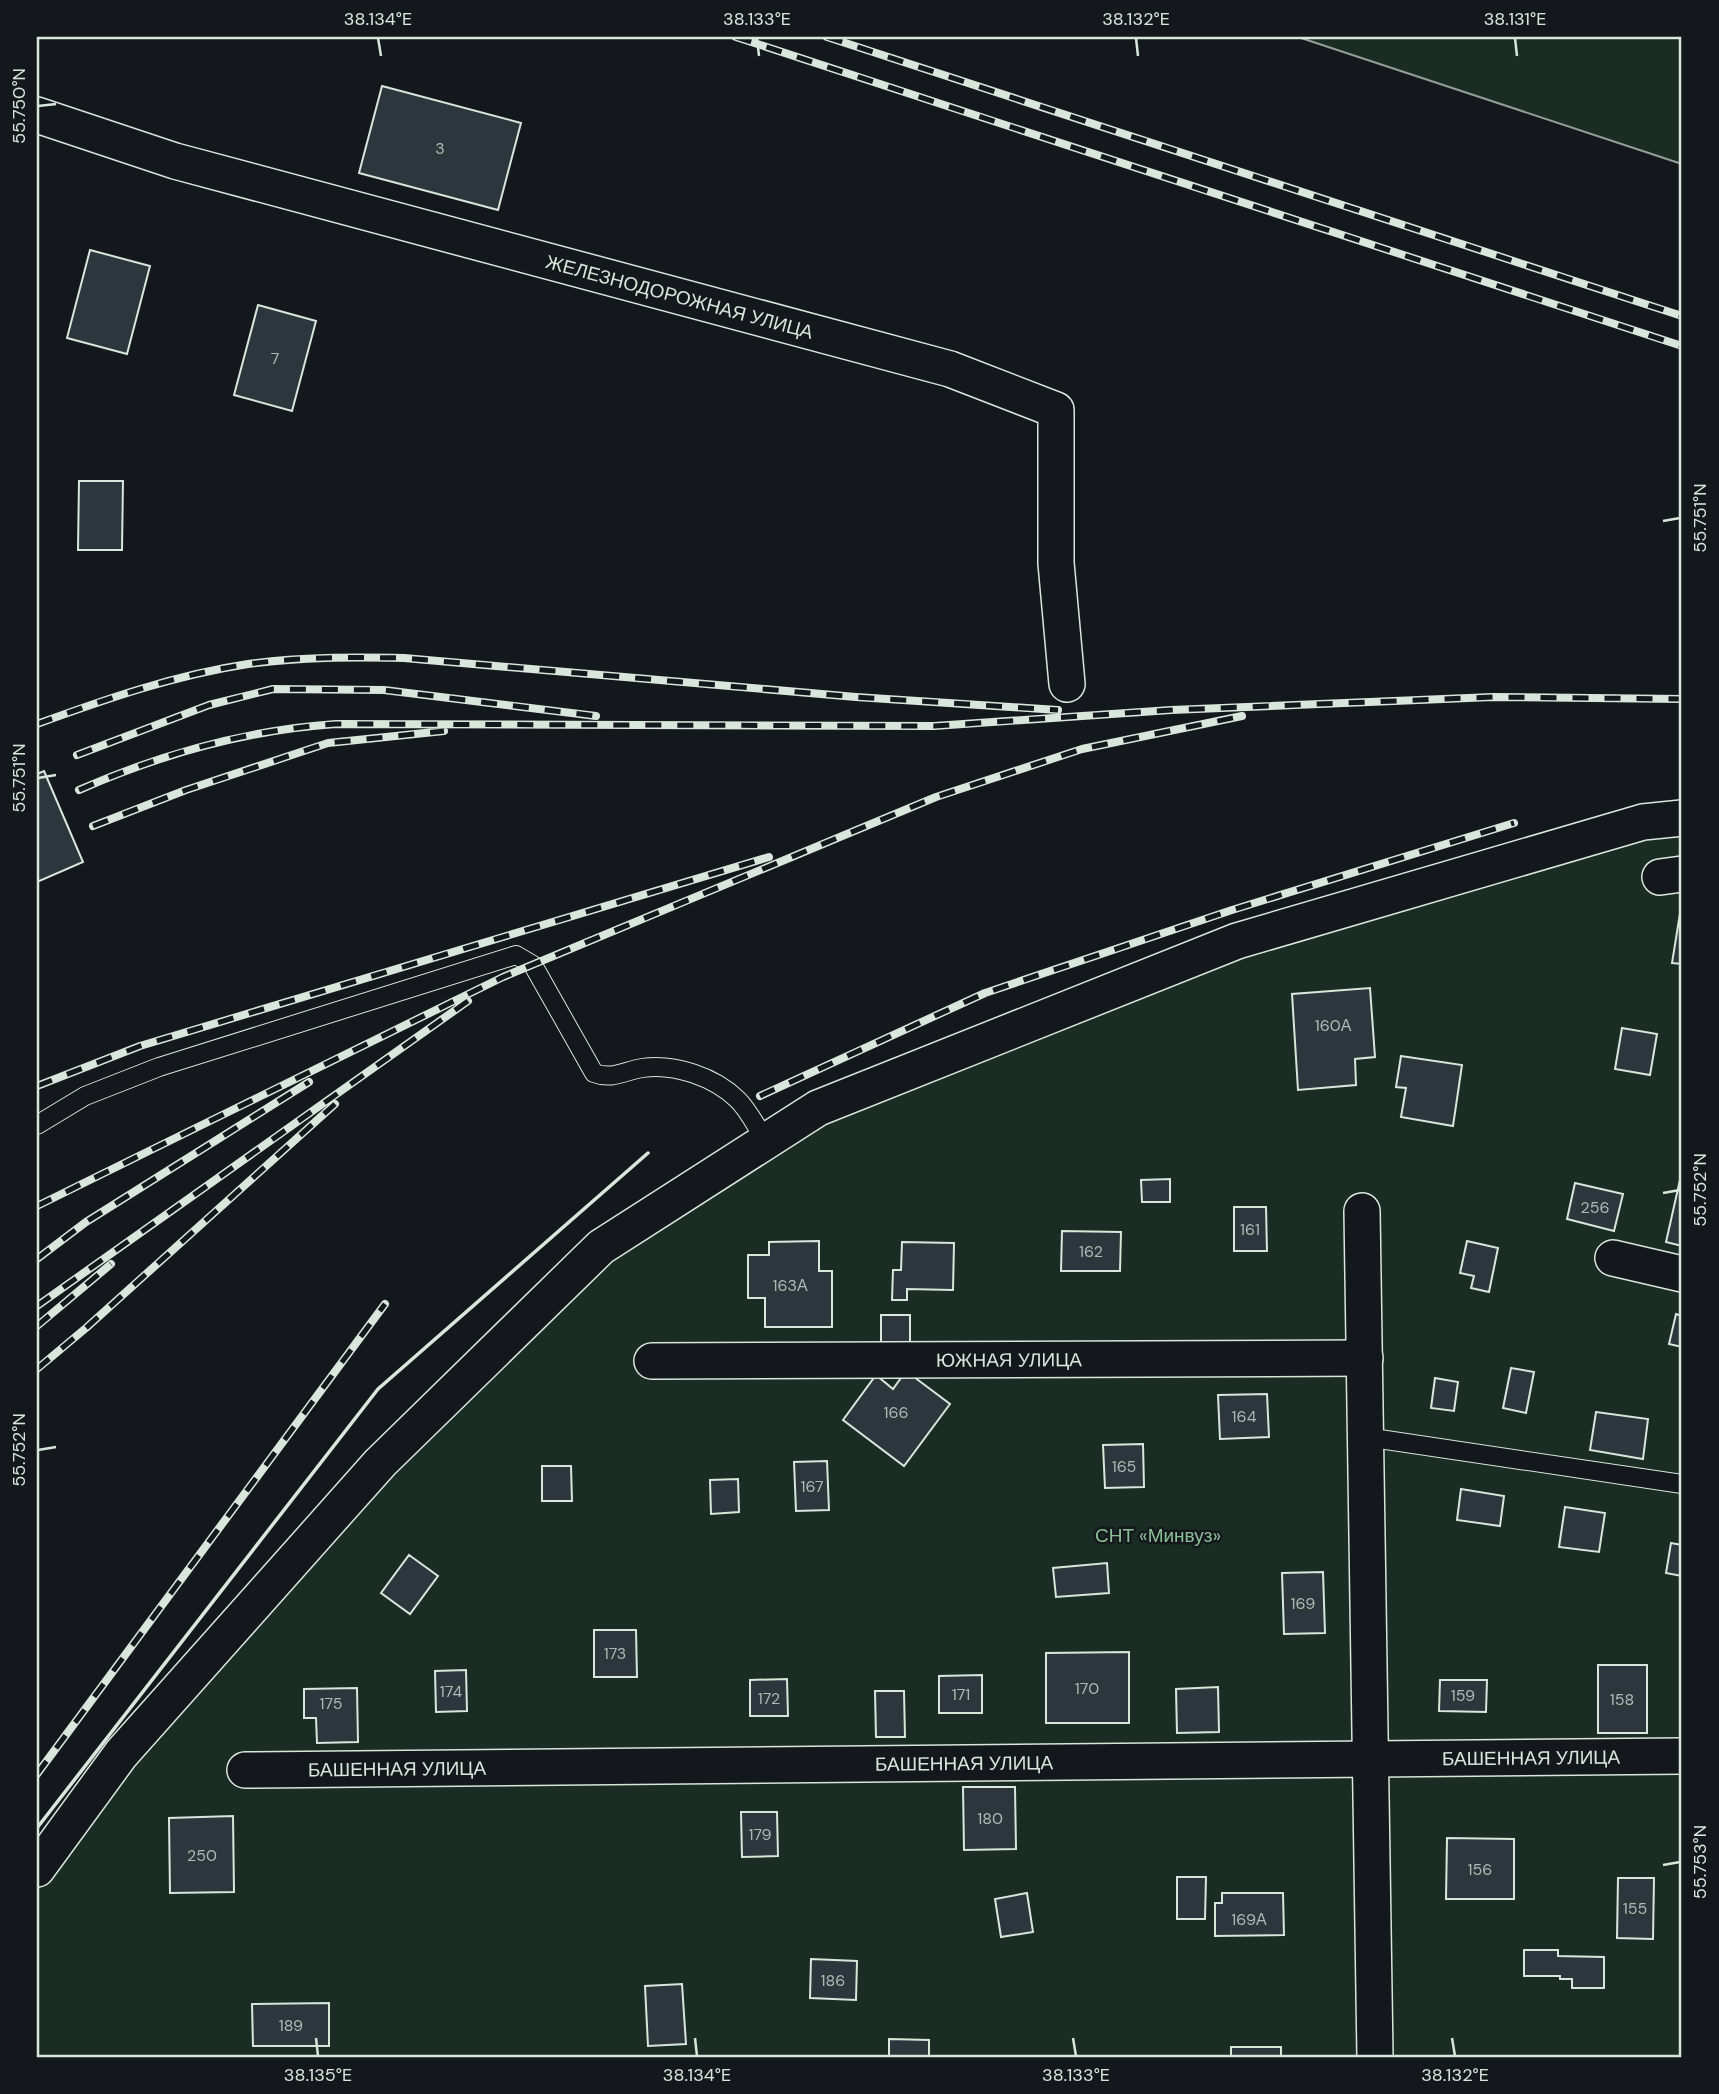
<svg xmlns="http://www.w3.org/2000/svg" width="1719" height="2094" viewBox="0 0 1719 2094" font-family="'DM Sans',sans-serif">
	<rect width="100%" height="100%" fill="#14181c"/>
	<path fill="#1a2d24" stroke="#939e99" stroke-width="2" d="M1298,37H1682V164Z
		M1682,818V2057H37V1869L121,1754L601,1247L818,1108L1237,941Z"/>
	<path fill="#2c363c" stroke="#d8e6dc" stroke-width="2" d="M382,86L521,123L498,210L359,173Z
		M90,250L150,266L127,354L67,338Z
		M258,305L316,321L292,411L234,395Z
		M79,481H123L122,550H78Z
		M44,771L83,862L37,882V774Z
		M1682,901V964L1672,963Z
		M1370,988L1375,1057L1355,1059L1356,1085L1298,1090L1292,994Z
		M1622,1028L1657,1034L1650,1075L1615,1069Z
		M1401,1056L1462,1065L1453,1126L1401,1117L1406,1088L1396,1087Z
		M1682,1171V1246L1666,1242Z
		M1170,1179V1202H1142L1141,1180Z
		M1575,1183L1623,1194L1614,1231L1567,1219Z
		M1234,1207H1266L1267,1251H1234Z
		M1062,1231L1121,1232L1120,1271H1061Z
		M819,1241V1271H832V1327H765V1298H748V1255H769V1242Z
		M1467,1241L1498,1248L1489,1292L1471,1288L1474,1276L1460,1273Z
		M902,1242L954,1243L953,1290L907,1289V1300H892L893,1270H901Z
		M1676,1314L1682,1316V1347L1669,1344Z
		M881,1315H910V1350H881Z
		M1511,1368L1534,1372L1526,1413L1503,1408Z
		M906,1371L950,1404L904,1466L843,1420L876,1375L893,1389Z
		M1435,1378L1458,1382L1454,1411L1431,1408Z
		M1267,1394L1269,1437L1220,1439L1218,1395Z
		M1596,1412L1648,1419L1643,1459L1590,1450Z
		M1143,1444L1144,1487L1105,1488L1103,1445Z
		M827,1461L829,1510L796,1511L794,1462Z
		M542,1466H571L572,1501H542Z
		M738,1479L739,1512L711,1514L710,1480Z
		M1461,1489L1504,1496L1500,1526L1457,1520Z
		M1565,1507L1605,1513L1599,1552L1559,1547Z
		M1671,1543L1682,1545V1576L1666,1573Z
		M409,1555L438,1576L410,1614L381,1593Z
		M1107,1563L1109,1593L1056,1597L1053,1568Z
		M1323,1572L1325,1633L1284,1634L1282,1573Z
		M594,1630H636L637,1677H594Z
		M1129,1652V1723H1046V1653Z
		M1598,1665H1647V1733H1598Z
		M466,1670L467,1711L436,1712L435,1671Z
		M982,1675V1713H939V1676Z
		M787,1679L788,1716H750V1680Z
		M1440,1680H1487L1486,1712L1439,1711Z
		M1218,1687L1219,1732L1177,1733L1176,1689Z
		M357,1688L358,1742L317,1743L316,1718H304V1689Z
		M875,1691H904L905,1737H876Z
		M963,1787H1015L1016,1849L964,1850Z
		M741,1812H777L778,1856L742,1857Z
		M233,1816L234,1892L170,1893L169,1818Z
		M1447,1838L1514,1839V1899H1446Z
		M1177,1877H1206L1205,1919H1177Z
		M1618,1878H1654L1653,1939L1617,1938Z
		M1027,1893L1033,1932L1001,1937L995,1899Z
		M1222,1893H1283L1284,1935L1215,1936V1903H1222Z
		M1524,1950H1558V1956L1604,1957V1988H1572V1979H1560V1976H1524Z
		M811,1959L857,1961L856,2000L810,1998Z
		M682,1984L686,2044L648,2046L645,1986Z
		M329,2003V2046H253L252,2004Z
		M889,2039L929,2040V2057H889Z
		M1231,2047H1281V2057H1231Z"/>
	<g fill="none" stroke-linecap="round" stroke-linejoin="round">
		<defs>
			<path id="service" d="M37,1125L85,1096L159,1067L516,955L533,965L594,1073C612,1080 624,1071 642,1068C674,1063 715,1077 738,1100C749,1111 757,1128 766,1141
				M1366,1437L1682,1484"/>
			<g id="minor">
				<path id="s1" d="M37,115L175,161L950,369L1056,410V563L1067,684"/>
				<path d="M1660,877L1682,874"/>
				<path d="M1362,1211L1375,2057"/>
				<path d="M1613,1258L1682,1274"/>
				<path id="s2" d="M652,1361L1365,1358"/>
				<path id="s3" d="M245,1770L1682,1756"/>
				<path d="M37,1869L121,1754L380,1463L601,1247L818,1108L1237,941L1643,822L1682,818"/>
			</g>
		</defs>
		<use href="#service" stroke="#d8e6dc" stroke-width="20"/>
		<use href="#minor" stroke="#d8e6dc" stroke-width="38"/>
		<use href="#service" stroke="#14181c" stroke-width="18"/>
		<use href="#minor" stroke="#14181c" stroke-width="35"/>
		<defs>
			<path id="rail" d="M736,37L1682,346
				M827,37L1682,316
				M37,724C106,699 175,675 248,664C300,657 352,657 404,658L856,697L1058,710
				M77,755L209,705L273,689L384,690L596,716
				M79,790C161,754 246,730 336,724L934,726L1171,710L1493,697L1682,699
				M93,826L186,790L328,743L444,731
				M37,1086L140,1046L769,857
				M760,1096L985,993L1232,910L1514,823
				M37,1206L503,977L936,797L1082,749L1242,716
				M37,1259L86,1222L309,1082
				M37,1306L468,1001
				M37,1326L111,1264
				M37,1369L86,1328L335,1104
				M37,1774L385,1304"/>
		</defs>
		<use href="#rail" stroke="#d8e6dc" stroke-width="8"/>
		<use href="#rail" stroke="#14181c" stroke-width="5" stroke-dasharray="16" stroke-linecap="butt"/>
		<path stroke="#d8e6dc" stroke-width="3.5" d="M37,1828L378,1389L648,1153"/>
	</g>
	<path fill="none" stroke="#d8e6dc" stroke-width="2.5" d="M378,38L381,56M757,38L759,56M1136,38L1138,56M1515,38L1517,56M38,106L56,104M1663,521L1680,518M38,778L56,775M1663,1193L1680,1190M38,1450L56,1447M1663,1865L1680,1862M316,2038L318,2056M695,2038L697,2056M1073,2038L1076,2056M1452,2038L1455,2056"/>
	<g text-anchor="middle" stroke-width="5" stroke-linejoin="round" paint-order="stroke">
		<g font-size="16" fill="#adbab4">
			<text x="440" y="154">3</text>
			<text x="275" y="364">7</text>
			<text x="1333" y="1031">160А</text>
			<text x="1595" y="1213">256</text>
			<text x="1250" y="1235">161</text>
			<text x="1091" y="1257">162</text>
			<text x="790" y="1291">163А</text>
			<text x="896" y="1418">166</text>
			<text x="1244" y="1422">164</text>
			<text x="1124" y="1472">165</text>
			<text x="812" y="1492">167</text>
			<text x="1303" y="1609">169</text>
			<text x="615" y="1659">173</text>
			<text x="1087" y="1694">170</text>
			<text x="451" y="1697">174</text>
			<text x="961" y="1700">171</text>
			<text x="1463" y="1701">159</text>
			<text x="769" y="1704">172</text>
			<text x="1622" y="1705">158</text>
			<text x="331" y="1709">175</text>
			<text x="990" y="1824">180</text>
			<text x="760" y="1840">179</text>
			<text x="202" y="1861">250</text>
			<text x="1480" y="1875">156</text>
			<text x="1635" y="1914">155</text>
			<text x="1249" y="1925">169А</text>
			<text x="833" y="1986">186</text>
			<text x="291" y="2031">189</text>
		</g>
		<g font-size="19" fill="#d8e6dc" stroke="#14181c">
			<text dy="7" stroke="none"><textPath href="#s1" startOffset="668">ЖЕЛЕЗНОДОРОЖНАЯ УЛИЦА</textPath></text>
			<text dy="7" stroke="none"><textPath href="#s2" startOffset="357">ЮЖНАЯ УЛИЦА</textPath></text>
			<text dy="7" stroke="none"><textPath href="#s3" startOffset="1286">БАШЕННАЯ УЛИЦА</textPath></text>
			<text dy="7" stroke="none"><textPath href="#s3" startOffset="719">БАШЕННАЯ УЛИЦА</textPath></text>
			<text dy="7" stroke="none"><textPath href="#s3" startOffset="152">БАШЕННАЯ УЛИЦА</textPath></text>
		</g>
		<g font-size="19" fill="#8ac095" stroke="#14181c">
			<text x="1158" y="1542">СНТ «Минвуз»</text>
		</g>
	</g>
	<rect width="1719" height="2094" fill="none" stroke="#14181c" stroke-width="77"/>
	<rect x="38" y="38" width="1642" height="2018" fill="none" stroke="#d8e6dc" stroke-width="2.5"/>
	<g font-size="18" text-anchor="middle" fill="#d8e6dc">
		<text x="378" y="25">38.134°E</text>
		<text x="757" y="25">38.133°E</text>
		<text x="1136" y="25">38.132°E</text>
		<text x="1515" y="25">38.131°E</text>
		<text transform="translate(19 106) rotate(-90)" y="6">55.750°N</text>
		<text transform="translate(1700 518) rotate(-90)" y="6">55.751°N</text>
		<text transform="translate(19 778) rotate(-90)" y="6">55.751°N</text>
		<text transform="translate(1700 1190) rotate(-90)" y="6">55.752°N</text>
		<text transform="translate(19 1450) rotate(-90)" y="6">55.752°N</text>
		<text transform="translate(1700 1862) rotate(-90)" y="6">55.753°N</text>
		<text x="318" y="2081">38.135°E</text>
		<text x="697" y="2081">38.134°E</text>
		<text x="1076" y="2081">38.133°E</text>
		<text x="1455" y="2081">38.132°E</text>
	</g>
</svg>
